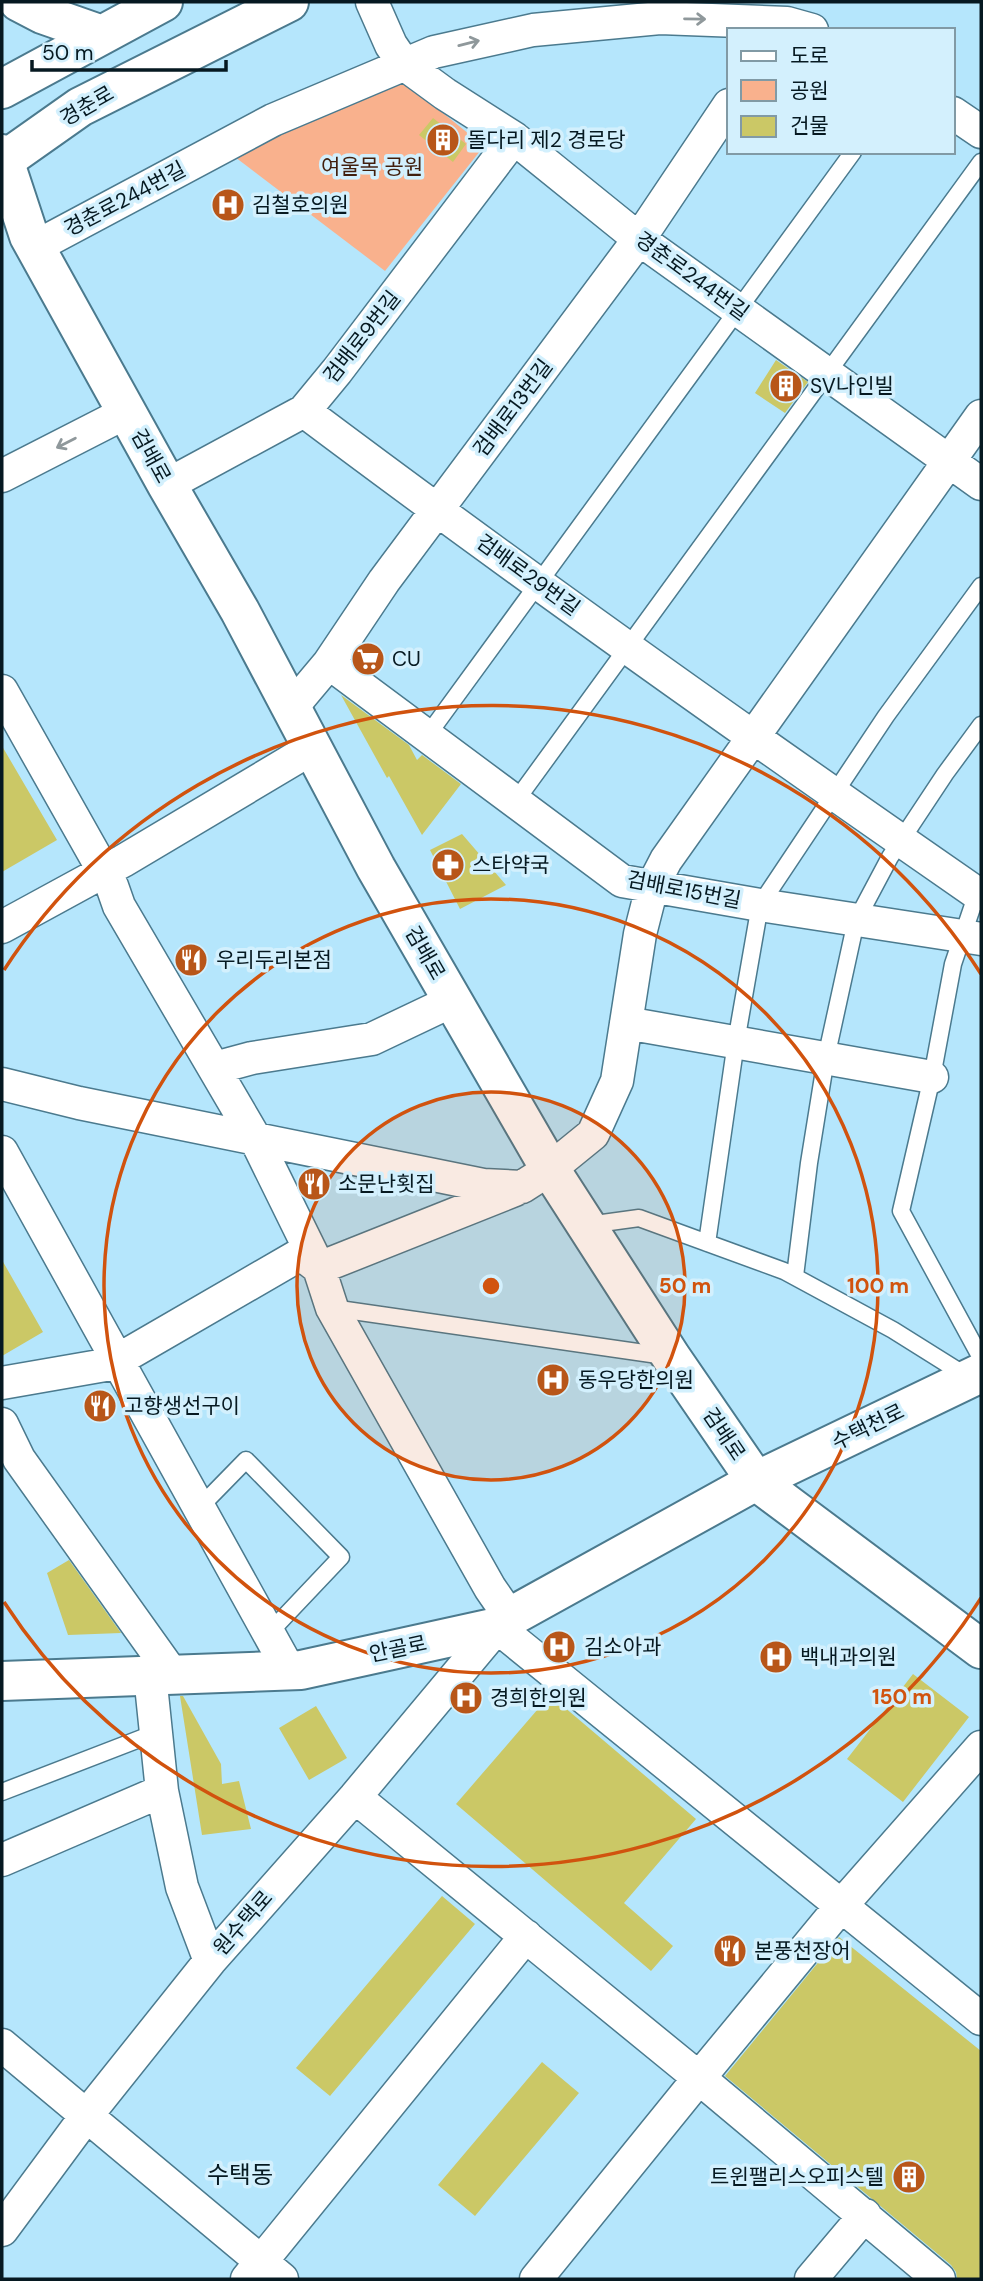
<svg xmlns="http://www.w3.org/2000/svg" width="983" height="2281" viewBox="0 0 983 2281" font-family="'DM Sans','Noto Sans KR',sans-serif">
	<rect width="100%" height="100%" fill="#b5e6fc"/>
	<path fill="#f9b18d" d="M398,77L484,146L385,271L231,154Z"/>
	<path fill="#cbc866" d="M433,118L466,144L453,162L419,135Z
		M776,360L808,382L785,413L755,393Z
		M341,695L409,745L417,760L422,755L461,784L422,835L389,776L387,778Z
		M2,746L57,840L2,872Z
		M462,834L506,885L460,909L430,850Z
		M2,1260L43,1332L2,1356Z
		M69,1560L121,1633L68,1635L47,1573Z
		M913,1674L969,1717L903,1802L847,1759Z
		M550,1695L696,1819L624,1903L673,1946L651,1971L456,1804Z
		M180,1696H183L221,1764L222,1784L239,1781L251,1829L202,1835Z
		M316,1706L347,1758L309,1780L279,1728Z
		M442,1896L475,1924L330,2096L296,2068Z
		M839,1937L981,2051V2279H957L956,2272L951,2265L725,2076Z
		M542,2062L579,2093L475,2216L438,2185Z"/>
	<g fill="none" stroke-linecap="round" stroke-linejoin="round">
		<defs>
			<path id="lane" d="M427,736L853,152
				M515,802L981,162
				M980,891L975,899L953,964L932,1077L901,1211L981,1358
				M588,1225L639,1218L784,1271L893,1330L968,1377
				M707,1243L736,1042L760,905L886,716L981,586
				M795,1276L809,1163L826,1058L856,921L890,857L945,774L981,725
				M332,1308L665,1356
				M200,1507L246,1460L341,1557L269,1633
				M2,1792L155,1733"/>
			<path id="street" d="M372,2L391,45L404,64L445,94L514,138L639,239L981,484
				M953,113L981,132
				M35,247L273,120L434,52L533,30L660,18L787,23L812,30
				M304,411C525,577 751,737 978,894
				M2,476L127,412
				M167,485L304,411L337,371L514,138
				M329,663L622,881L760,905L981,939
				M2,691L112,886L119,906L256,1140L319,1268L515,1190
				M292,707L329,663L384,581L639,239L729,105
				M2,927L123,861L311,749
				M626,1023L932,1077
				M215,1068L252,1058L372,1039L452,1001
				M2,1084L79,1103L483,1185L522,1187L550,1169L593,1134L617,1081L640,934L652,887L666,860L981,416
				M2,1152L289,1670
				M2,1383L111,1364L301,1254L319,1268L332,1308L490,1588L510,1617
				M2,1424L19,1459L173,1675
				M150,1675L162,1791L182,1887L210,1961
				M355,1797L699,2078L841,1906L981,1747
				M2,1860L162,1791
				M2,2045L282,2279
				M2,2230L87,2115L210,1961L355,1797L497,1627L981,2019
				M247,2279L526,1936
				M536,2279L699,2078L939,2279
				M811,2279L865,2215"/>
			<path id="secondary" d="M2,154L29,236L167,485L240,611L376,868L550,1169L671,1357L756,1481L981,1649
				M2,1681L301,1670L497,1627L510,1617L756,1481L981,1373"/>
			<path id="primary" d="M19,2L42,14L102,35
				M2,89L163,2
				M2,162L80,107L289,2"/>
		</defs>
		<use href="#lane" stroke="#4b7a8e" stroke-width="19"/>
		<use href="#street" stroke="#4b7a8e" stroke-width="35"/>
		<use href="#secondary" stroke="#4b7a8e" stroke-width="42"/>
		<use href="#primary" stroke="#4b7a8e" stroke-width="42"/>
		<use href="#lane" stroke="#fff" stroke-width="16"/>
		<use href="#street" stroke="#fff" stroke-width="32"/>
		<use href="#secondary" stroke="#fff" stroke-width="38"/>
		<use href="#primary" stroke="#fff" stroke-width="38"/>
	</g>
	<defs><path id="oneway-shaft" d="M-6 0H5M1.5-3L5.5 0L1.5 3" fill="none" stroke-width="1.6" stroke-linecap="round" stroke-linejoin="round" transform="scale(1.75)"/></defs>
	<g stroke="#8f989b">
		<use href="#oneway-shaft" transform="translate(695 19) rotate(1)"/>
		<use href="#oneway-shaft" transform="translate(469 43) rotate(-14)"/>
		<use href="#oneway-shaft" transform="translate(66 443) rotate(153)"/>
	</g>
	<circle cx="491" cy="1286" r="194" fill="#d1530e" fill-opacity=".12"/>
	<g fill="none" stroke="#d1530e" stroke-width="3.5">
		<circle cx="491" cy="1286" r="194"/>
		<circle cx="491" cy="1286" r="387"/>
		<path d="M981 1598A581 581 0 0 1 4 1602M4 970A581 581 0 0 1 981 974"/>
	</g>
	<defs>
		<symbol id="building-disc" viewBox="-11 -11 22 22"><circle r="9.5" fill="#b85619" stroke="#d3f0fd"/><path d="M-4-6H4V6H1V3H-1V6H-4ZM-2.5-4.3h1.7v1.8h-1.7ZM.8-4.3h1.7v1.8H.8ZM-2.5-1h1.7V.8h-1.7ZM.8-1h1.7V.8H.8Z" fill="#fff"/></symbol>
		<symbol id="hospital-disc" viewBox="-11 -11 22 22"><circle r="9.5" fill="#b85619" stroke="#d3f0fd"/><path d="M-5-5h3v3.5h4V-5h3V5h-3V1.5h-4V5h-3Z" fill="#fff"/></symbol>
		<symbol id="supermarket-disc" viewBox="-11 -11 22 22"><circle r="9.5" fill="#b85619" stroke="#d3f0fd"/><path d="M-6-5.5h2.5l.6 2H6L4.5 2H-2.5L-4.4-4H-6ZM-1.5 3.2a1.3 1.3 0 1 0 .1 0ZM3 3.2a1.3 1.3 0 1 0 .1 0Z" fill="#fff"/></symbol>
		<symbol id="pharmacy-disc" viewBox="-11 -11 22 22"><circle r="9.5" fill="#b85619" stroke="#d3f0fd"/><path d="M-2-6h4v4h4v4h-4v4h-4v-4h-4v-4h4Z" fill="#fff"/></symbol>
		<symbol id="restaurant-disc" viewBox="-11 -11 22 22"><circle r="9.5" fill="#b85619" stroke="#d3f0fd"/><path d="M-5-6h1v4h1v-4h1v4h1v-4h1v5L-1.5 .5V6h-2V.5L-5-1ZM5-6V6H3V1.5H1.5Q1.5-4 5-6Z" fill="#fff"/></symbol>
	</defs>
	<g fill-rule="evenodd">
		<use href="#building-disc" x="424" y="121" width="38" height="38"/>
		<use href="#hospital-disc" x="209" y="186" width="38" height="38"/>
		<use href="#building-disc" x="767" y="367" width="38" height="38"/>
		<use href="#supermarket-disc" x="349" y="640" width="38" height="38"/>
		<use href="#pharmacy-disc" x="429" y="846" width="38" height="38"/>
		<use href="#restaurant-disc" x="172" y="941" width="38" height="38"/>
		<use href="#restaurant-disc" x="295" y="1165" width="38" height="38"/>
		<use href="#hospital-disc" x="534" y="1361" width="38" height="38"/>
		<use href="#restaurant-disc" x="81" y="1387" width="38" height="38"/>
		<use href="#hospital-disc" x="540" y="1628" width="38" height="38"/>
		<use href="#hospital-disc" x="757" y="1638" width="38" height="38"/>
		<use href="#hospital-disc" x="447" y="1679" width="38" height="38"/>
		<use href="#restaurant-disc" x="711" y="1932" width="38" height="38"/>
		<use href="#building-disc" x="890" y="2158" width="38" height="38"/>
	</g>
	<g text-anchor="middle" stroke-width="7" stroke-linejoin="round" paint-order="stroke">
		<g font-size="21" fill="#061921" stroke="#d3f0fd">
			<text transform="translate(87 106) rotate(-30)" y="7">경춘로</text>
			<text transform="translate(125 199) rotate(-28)" y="7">경춘로244번길</text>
			<text transform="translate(692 276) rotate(36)" y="7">경춘로244번길</text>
			<text transform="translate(362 337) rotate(-52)" y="7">검배로9번길</text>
			<text transform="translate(513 408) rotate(-53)" y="7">검배로13번길</text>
			<text transform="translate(151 456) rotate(61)" y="7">검배로</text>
			<text transform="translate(528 575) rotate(36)" y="7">검배로29번길</text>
			<text transform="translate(684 890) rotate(11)" y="7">검배로15번길</text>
			<text transform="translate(425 953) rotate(60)" y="7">검배로</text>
			<text transform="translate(868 1427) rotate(-26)" y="7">수택천로</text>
			<text transform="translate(724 1434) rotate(56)" y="7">검배로</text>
			<text transform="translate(398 1649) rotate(-12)" y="7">안골로</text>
			<text transform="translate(243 1923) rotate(-49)" y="7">원수택로</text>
		</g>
		<g font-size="21" fill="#061921" stroke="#d3f0fd" text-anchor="start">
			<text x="467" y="147">돌다리 제2 경로당</text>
			<text x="252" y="212">김철호의원</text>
			<text x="810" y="393">SV나인빌</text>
			<text x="392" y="666">CU</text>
			<text x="472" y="872">스타약국</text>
			<text x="216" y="967">우리두리본점</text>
			<text x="338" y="1191">소문난횟집</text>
			<text x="578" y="1387">동우당한의원</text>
			<text x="124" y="1413">고향생선구이</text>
			<text x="584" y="1654">김소아과</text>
			<text x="800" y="1664">백내과의원</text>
			<text x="490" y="1705">경희한의원</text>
			<text x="754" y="1958">본풍천장어</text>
			<text x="884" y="2184" text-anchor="end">트윈팰리스오피스텔</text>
		</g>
		<g font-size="21" fill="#411f0d" stroke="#d3f0fd">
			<text x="372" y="174">여울목 공원</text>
		</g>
		<g font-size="24" fill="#061921" stroke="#d3f0fd">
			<text x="240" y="2183">수택동</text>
		</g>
	</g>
	<circle cx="491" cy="1286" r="10" fill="#d1530e" stroke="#d3f0fd" stroke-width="3.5"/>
	<g font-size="21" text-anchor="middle" font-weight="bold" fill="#d1530e" stroke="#d3f0fd" stroke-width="7" stroke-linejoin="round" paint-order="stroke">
		<text x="685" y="1293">50 m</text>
		<text x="878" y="1293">100 m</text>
		<text x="902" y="1704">150 m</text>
	</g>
	<rect width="983" height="2281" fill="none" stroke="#061921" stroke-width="7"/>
	<rect x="727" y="28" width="228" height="126" fill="#d3f0fd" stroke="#819aa5" stroke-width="2"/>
	<rect x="741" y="51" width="35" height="10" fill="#ffffff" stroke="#819aa5" stroke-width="2"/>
	<text x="790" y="63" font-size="21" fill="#061921">도로</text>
	<rect x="741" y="80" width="35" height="21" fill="#f9b18d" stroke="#819aa5" stroke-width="2"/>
	<text x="790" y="98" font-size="21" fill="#061921">공원</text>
	<rect x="741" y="116" width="35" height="21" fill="#cbc866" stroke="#819aa5" stroke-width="2"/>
	<text x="790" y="133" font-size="21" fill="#061921">건물</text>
	<path d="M32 60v10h194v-10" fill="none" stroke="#061921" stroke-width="3.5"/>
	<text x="42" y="60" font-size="21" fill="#061921" stroke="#d3f0fd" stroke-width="5" paint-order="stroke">50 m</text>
</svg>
